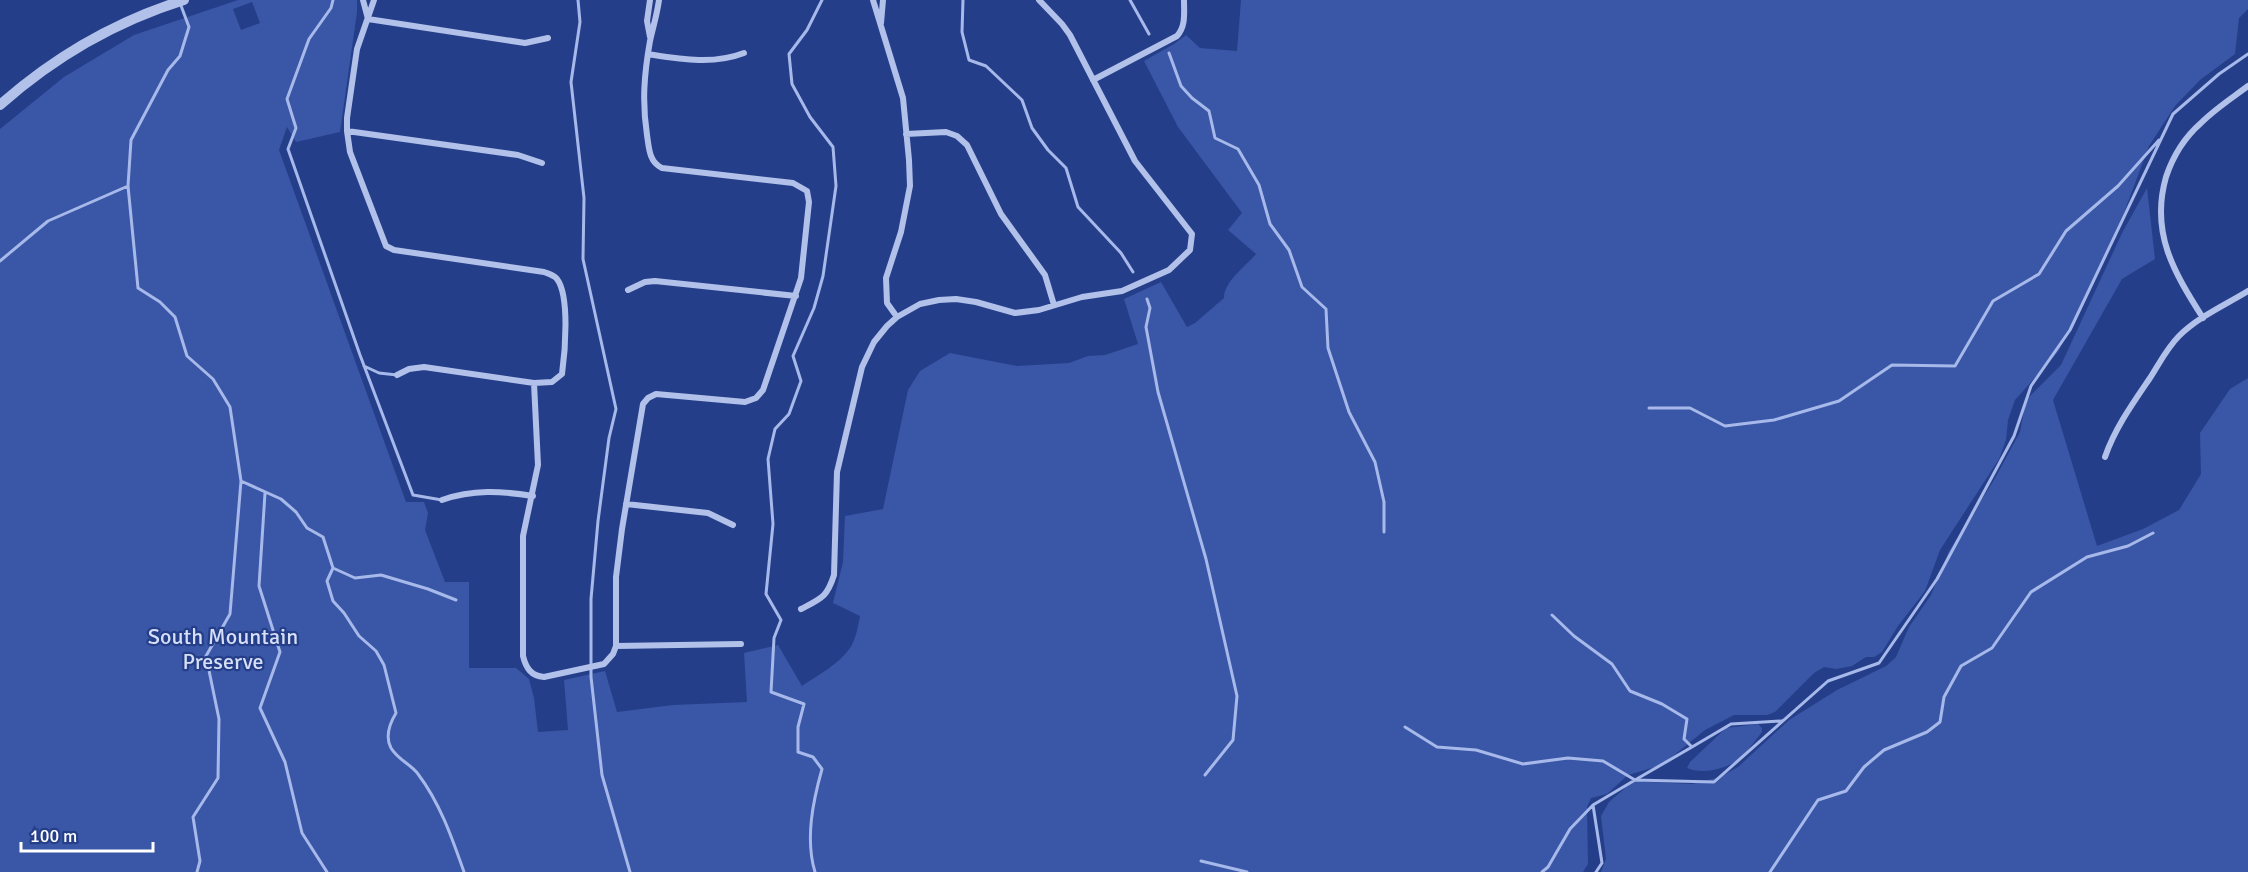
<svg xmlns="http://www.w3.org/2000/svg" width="2248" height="872" viewBox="0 0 2248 872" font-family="Signika,sans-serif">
	<rect width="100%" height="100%" fill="#253e89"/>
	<path fill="#3a56a6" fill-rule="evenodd" d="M238,0H357V12L340,132L296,142L287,127L279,150L406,502H424L428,513L425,530L445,582H469V668H516L529,679L534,698L538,732L568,730L564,680L605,671L617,712L673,705L747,702L744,653L778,645L802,686C818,675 839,664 850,648C856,639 858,626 860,616L833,603L843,562L845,516L883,509L908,390L920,371L950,353L1017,366L1069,363L1088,356L1105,355L1138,344L1124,299L1161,282L1187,327L1195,323L1224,298C1224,281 1246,266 1256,254L1228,230L1242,213L1178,127L1144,61L1174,44L1186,35L1200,48L1237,51L1241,0H2248V9L2239,18L2235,54L2200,80L2175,106L2149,146L2125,210L2075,321L2058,352L2015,400L2008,420L2006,440L1999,459L1940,550L1925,591L1898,626L1882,652L1874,657H1866L1852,666L1836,669L1824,667L1814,673L1775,712L1767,715H1734L1705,730L1662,765L1628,775L1607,794L1591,798L1587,807L1588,864L1583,872H0V129L64,77L134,35ZM252,2L260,23L241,30L233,9Z
		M2147,188L2155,259L2122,279L2053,400L2097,546L2143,529L2179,510L2201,474L2200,433L2230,389L2248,378V872H1601L1606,859L1601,816L1609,802L1623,790L1630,781L1692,784L1720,777L1738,767L1789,720L1837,690L1886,666L1896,657L1909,627L1931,595L1949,551L1994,480L2020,432L2026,400L2061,365L2122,233Z
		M1758,724L1762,728V732C1755,741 1747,752 1739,759C1726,769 1702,775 1687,768L1690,762L1726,728Z"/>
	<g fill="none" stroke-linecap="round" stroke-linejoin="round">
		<path stroke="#a6b9ea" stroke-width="3" d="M333,0L331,8L309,39L287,99L296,128L288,149L360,355L413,495L442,500
			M578,0L580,22L571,82L584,198L583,259L616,409L609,438L598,521L591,599V677L602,775L630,872
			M963,0L962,32L969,60L986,66L1022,100L1032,128L1048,150L1066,168L1078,207L1121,253L1133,272
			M1130,0L1149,34
			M180,3L189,27L180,56L168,70L131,140L128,186L138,288L160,302L175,317L187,356L213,379L230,407L241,481L281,499L296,512L307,528L323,537L333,568L327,581L333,601L344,613L359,636L376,651L384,665L396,713C390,723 385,737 391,748C398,760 411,764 418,774C440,803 452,838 464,872
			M1169,53L1181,86L1192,98L1209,111L1215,138L1238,149L1259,185L1270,224L1289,250L1302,287L1326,309L1328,348L1349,412L1375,462L1384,502V532
			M0,261L48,221L128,186
			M1147,299L1150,308L1146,327L1158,392L1206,559L1237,696L1233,740L1205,775
			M364,366L379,373L397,375
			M1649,408H1690L1725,426L1774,420L1839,401L1892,365L1955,366L1993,301L2039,274L2066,231L2118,186L2159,140
			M265,493L259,586L280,652L260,708L285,762L302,833L327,872
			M333,568L355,578L381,575L428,589L456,600
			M1552,615L1574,636L1612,664L1630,691L1662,704L1687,719L1684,739L1692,747L1731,724L1782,721
			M1405,727L1437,747L1476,750L1523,764L1568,758L1603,761L1635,780L1692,747
			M1201,861L1247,872
			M197,872L200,861L193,817L218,778L219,719L206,656L230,614L241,481
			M815,872C805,839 813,801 822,769L813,757L798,752V727L804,704L771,692L774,638L781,620L766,594L773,524L768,459L775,429L789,414L801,381L793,356L814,308L823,276L836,186L833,147L810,117L792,84L789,54L807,30L822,0
			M1542,872L1548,867L1570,829L1593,805
			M1596,872L1602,863L1593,805L1635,780L1714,782L1828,681L1879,663L1937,579L2014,436L2031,386L2070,330L2173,114L2219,74L2248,54
			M1770,872L1818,800L1846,791L1864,767L1884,750L1927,732L1940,722L1944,697L1961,666L1992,648L2031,592L2087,557L2128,546L2153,533"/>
		<path stroke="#b2c1e9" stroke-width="6" d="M363,0L368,19
			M374,0L357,49L347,118V131L350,152L386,246L394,250L544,272C549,274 554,275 557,279C570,296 565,353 562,374L552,382L534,383L424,367L409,369L397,375
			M650,0L647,21L650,37
			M873,0L903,98L909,160L910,186L901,232L886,278L887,303L897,317
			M368,19L525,43L548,38
			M881,23L883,0
			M648,54C680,59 713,65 744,53
			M1093,80L1177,36C1186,26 1184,13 1184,0
			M347,131L518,155L542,163
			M906,134L946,132L957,136L967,145L1001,214L1045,275L1054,305
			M628,290L645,282L655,281L796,296
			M2203,318C2174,272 2150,233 2166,177C2173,156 2185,137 2201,123C2215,109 2232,98 2248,86
			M534,383L538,465L523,536V656C526,668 531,676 544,677L604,664L613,654L616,646L741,644
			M2105,457C2115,428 2133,403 2150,378C2159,364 2167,348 2179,336C2198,317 2225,305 2248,291
			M442,500C473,489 501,491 533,496
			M626,504L708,513L733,525
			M801,609C822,598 827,597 834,575L837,472L862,367L874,342L887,326L897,317L920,304L939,300L956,299L976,302L1015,313L1039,310L1082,297L1122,291L1169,270L1190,250L1192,234L1135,161L1070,35L1062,24L1039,0
			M616,646V577L622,529L643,404L648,398L656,394L745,402L756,398L763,390L801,278L809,202L807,191L793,183L662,168C649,162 649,148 647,135C642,102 644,75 650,41C653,27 657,15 659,0"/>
		<path stroke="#b2c1e9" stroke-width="10" d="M0,105C54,57 114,22 184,0"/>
	</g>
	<g text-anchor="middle" stroke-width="4.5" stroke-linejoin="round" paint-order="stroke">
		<g font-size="22" fill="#d6dff7" stroke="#253e89">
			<text x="223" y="644">South Mountain<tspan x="223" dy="25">Preserve</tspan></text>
		</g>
	</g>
	<path d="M21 842v9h132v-9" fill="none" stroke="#ffffff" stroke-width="3"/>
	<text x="30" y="842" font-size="18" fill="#ffffff" stroke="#253e89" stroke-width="4.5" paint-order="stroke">100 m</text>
</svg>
